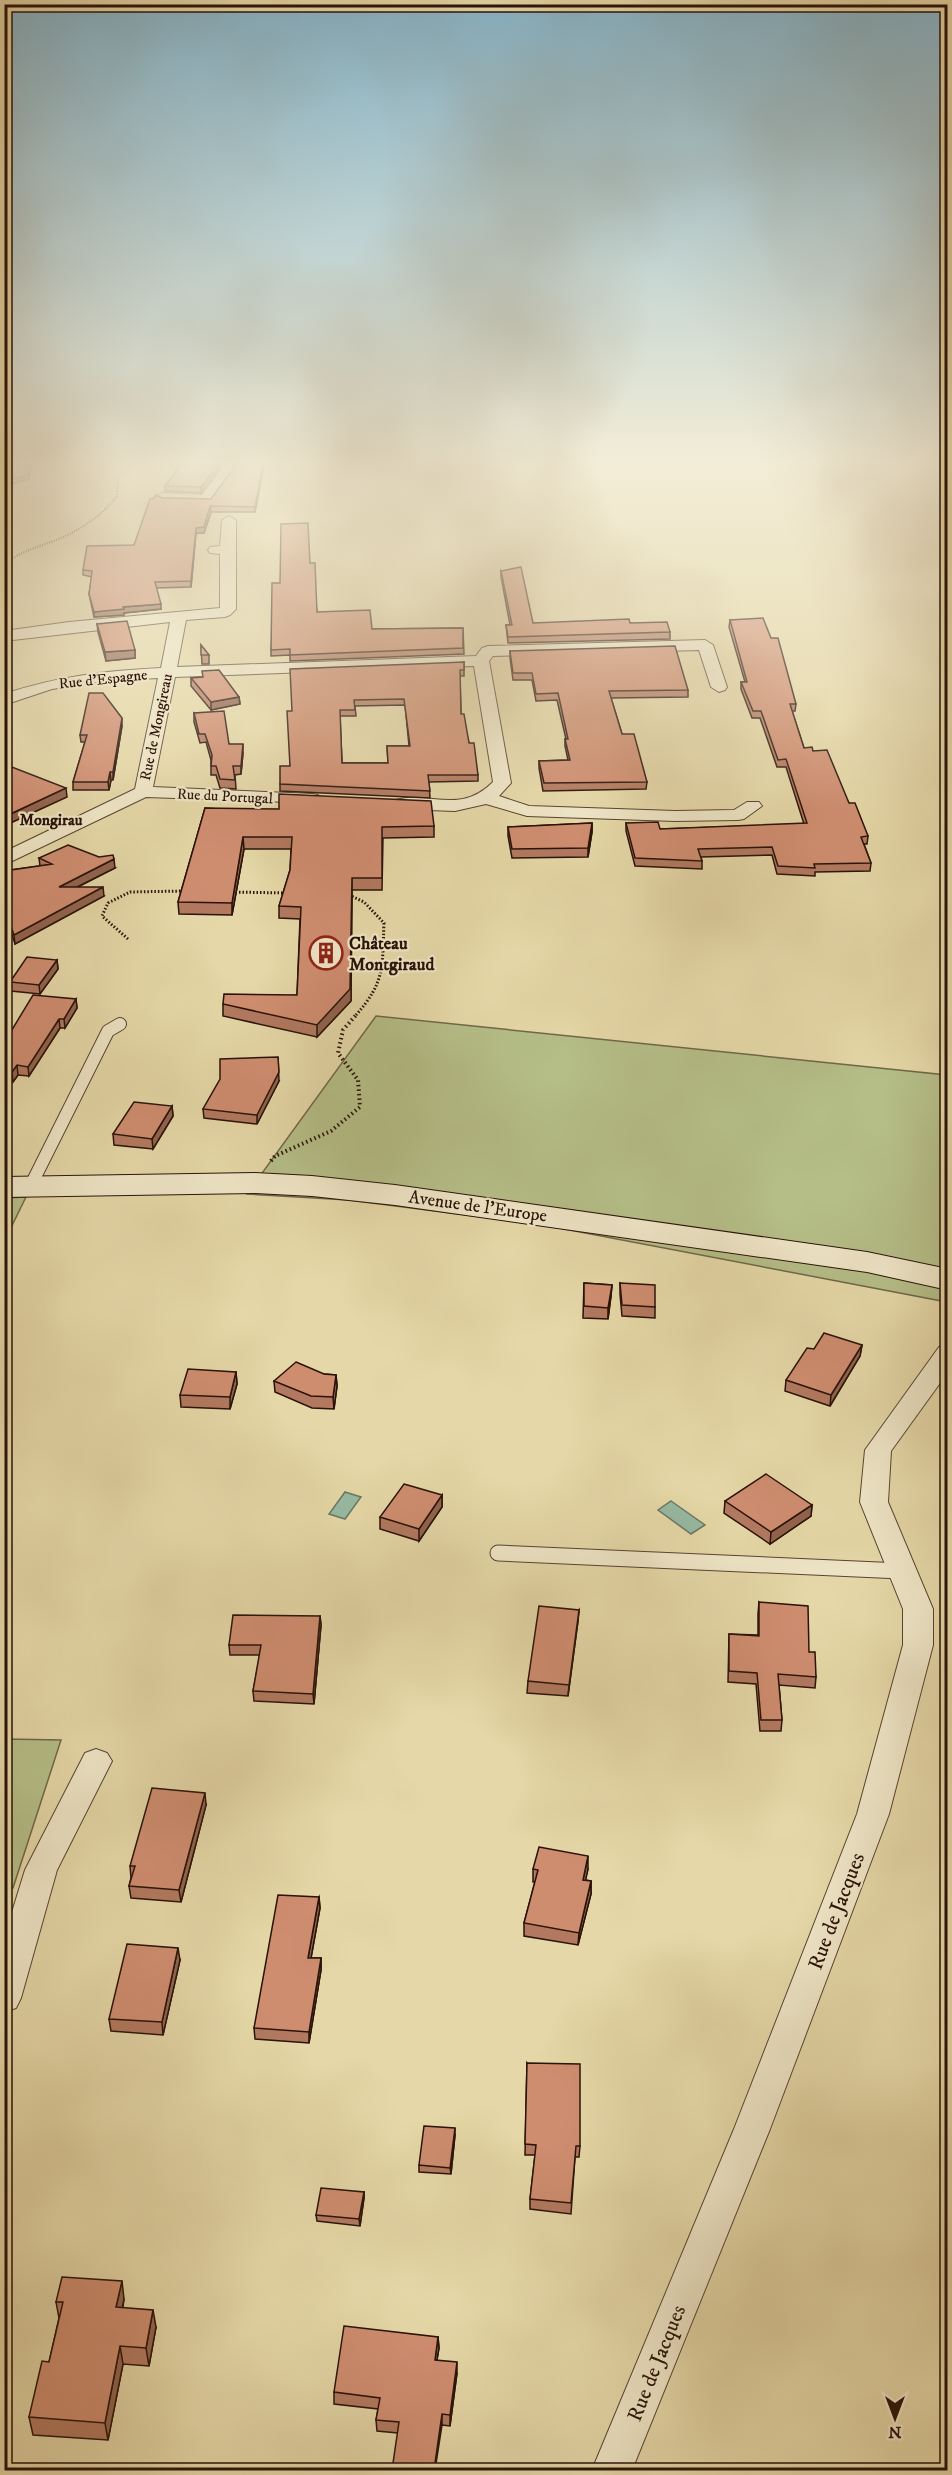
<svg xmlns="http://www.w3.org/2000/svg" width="952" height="2475" viewBox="0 0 952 2475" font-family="'IM FELL DW Pica',serif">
	<rect width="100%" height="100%" fill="#e5d7a7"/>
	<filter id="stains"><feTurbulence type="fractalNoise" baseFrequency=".00333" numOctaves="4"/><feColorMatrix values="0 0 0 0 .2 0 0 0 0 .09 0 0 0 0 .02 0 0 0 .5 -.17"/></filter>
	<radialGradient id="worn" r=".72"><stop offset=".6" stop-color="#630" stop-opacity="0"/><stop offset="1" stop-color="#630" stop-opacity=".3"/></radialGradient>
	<path fill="#b5be87" stroke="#6f6848" stroke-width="1.5" d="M376,1016L947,1075V1302L538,1224L348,1200L247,1194Z
		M26,1197L5,1240V1198Z
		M5,1739L61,1740L13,1888H5Z"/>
	<path fill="#96baa3" stroke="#6a7765" stroke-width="1.5" d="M345,1492L361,1497L345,1519L329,1514Z
		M671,1501L705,1525L691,1534L658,1510Z"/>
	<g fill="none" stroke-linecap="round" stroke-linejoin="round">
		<defs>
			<path id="lane-far1" d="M30,1187L108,1031L120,1024"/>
			<path id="lane" d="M498,1553L901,1571"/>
			<path id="street" d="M221,465H235L236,469L211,502L162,501L155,497L162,493L202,495L222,469Z
				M229,516L236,520V609L230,615L225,617L186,620L177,667L476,656L482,648L488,646L705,640L713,645L727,687L725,690L719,692L711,687L699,650L493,656L489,661L511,783L499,796L529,806L675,811L734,810L747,802H759L762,806L744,819L738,820L675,821L527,816L486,804L455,811L401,809L395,808L392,804L395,800C432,791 460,815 493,782L474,666L175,677L153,787L312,794L318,795L321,799L318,803L146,797L4,865V852L135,789L158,678L104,681L52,689L4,705V694C59,676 104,671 161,668L170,622L4,641V631L69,622L220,608V554L210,553L208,550L210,547L220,546L222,520Z
				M948,1345V1372L891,1451L888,1502L933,1609V1645L889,1814L770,2129L632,2470H592L734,2129L857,1814L903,1645V1609L860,1502L865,1450L939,1347Z
				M96,1749L107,1753L112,1761L57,1870L21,1998L16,2008L4,2012V1938L25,1870L85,1753Z"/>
			<path id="secondary" d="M255,1173L312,1176L395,1185L867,1252L948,1269V1290L867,1272L395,1205L312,1196L255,1193L4,1197V1177Z"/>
		</defs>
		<use href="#lane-far1" stroke="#584330" stroke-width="14"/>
		<use href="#lane" stroke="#584330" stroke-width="17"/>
		<use href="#street" stroke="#584330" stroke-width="2"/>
		<use href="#secondary" stroke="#291208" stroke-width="2"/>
		<path stroke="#291208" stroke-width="2" stroke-dasharray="1 1.5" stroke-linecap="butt" d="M4,564C18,553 35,548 51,542C77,532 100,518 117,496L118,478L128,465"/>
		<path stroke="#291208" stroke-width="3" stroke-dasharray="1.5 2" stroke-linecap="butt" d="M232,892L287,893
			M349,895L364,902L384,923C382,966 386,981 356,1015
			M128,939L102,916L108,903L130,892L185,891"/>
		<path stroke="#291208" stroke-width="4" stroke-dasharray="1.5 3" stroke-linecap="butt" d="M271,1161L275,1156L331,1131L360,1107L358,1080L338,1053L343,1030L357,1014"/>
		<use href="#lane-far1" stroke="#eee5c6" stroke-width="12"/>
		<use href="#lane" stroke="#eee5c6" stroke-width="15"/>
		<use href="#street" fill="#eee5c6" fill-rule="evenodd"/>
		<use href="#secondary" fill="#eee5c6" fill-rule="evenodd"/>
	</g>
	<path fill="#b27960" stroke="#291208" stroke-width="1.5" fill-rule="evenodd" d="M170,465H219L220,468L201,493L165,491V486L176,471Z
		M236,465H264L255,512H211L204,533H196L191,587L156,588L161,609L124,613V615L94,617L89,594L92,577L83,575V570L134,545L162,498L211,499Z
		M310,563L317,612L372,629L463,628L464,654L290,661V655L271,656V650L280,583Z
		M501,571L533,623H630L670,632V639L508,643L506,625H510L501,577Z
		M730,620L796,704L795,711H792L804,748L813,751L849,803L868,836L867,844H864L871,863L870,871L815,872V876L777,874L772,855L701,857L702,861V869L635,866L626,831V823L660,829L804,824L786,767H777L760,718H752L741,689V682H745L729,627Z
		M97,624L135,650V658L106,661L98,632Z
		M201,645L209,655V664H202Z
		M510,651L688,690V697L611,698L622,734L647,782L646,789L543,791L539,768V761L568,760L565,746V739H566L557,700L536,701L532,680H513L510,658Z
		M464,662V676H460L461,714L478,775V781L429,782L430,798L280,791V784L290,766L292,711ZM405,705L409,746H387L388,763H342L340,716H356L355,706Z
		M191,678L239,697L240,704L211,710L191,686Z
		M194,713L229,744L243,753L241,774L235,775L236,789L220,788L216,775H211V760L206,742L200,743L194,722Z
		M122,726L113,780H111L109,790H73V782L85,742H81L80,735Z
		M205,808L434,826V837L383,838L382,890H352L351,1001L317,1037L223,1016V1004L297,995L300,919L279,918V906L290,870L291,849H244L232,915L179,914L178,902Z
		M592,823V832L588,857L512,858L508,836V827Z
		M39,858L115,868L78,887L104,896L15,944L4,911V871L40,866Z
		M57,960L58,969L40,994L11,991L10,982Z
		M76,999L77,1008L65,1028H60L29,1076L18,1075L13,1082L4,1081V1043Z
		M279,1081L257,1124L204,1118L203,1109Z
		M172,1106L173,1116L153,1149L114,1145L113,1134Z
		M584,1283L612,1285L611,1296L608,1319L583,1318Z
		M620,1283L655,1307V1318L622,1316L620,1294Z
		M862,1345L860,1356L830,1406L785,1391L786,1380L814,1349Z
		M236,1372L237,1384L230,1409L181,1407L180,1395Z
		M324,1374L336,1375L337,1386L334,1409L312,1408L275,1392L274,1381Z
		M442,1495V1507L419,1541L380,1529V1517Z
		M725,1501L812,1505L811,1516L770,1544L724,1513Z
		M759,1602L809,1652L816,1677L815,1688L779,1685L782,1720L781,1731H760L756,1684L728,1682L729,1634L758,1635V1614Z
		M579,1610L578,1621L568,1696L527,1693L528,1681Z
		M320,1616L321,1625L314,1704L254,1701L253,1691L260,1655H230L229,1645Z
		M206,1805L181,1902L131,1898L129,1886L131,1878L130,1866Z
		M533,1869H588L585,1880L591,1881V1894L578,1945L524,1936V1923L535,1882H533Z
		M319,1897L320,1908L311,1958H321V1970L309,2043L255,2039L254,2028Z
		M180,1960L163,2035L111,2031L109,2019Z
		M527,2063L580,2146L579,2157H575L571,2214L530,2209V2199L535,2155H525Z
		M455,2135L451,2174L419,2172V2165Z
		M364,2192V2198L360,2226L317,2221L316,2215Z
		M124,2299L123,2307L156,2327L149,2366L123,2364L108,2440L33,2435L29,2417L49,2362L59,2318L56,2302Z
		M438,2337L439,2348L437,2360L457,2373L450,2426L442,2425L398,2433L377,2431L376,2420L378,2409L334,2404V2392Z"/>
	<path fill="#91634e" stroke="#291208" stroke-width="1.5" d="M30,465H32L29,479L4,487V482Z
		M218,465H219L220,468L201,493V487Z
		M263,465H264L255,512V507Z
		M210,506L211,512L204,533H196L191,587V581L196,528Z
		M161,604V609L124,613V615L94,617V612L123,607Z
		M135,650V658L106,661L105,652Z
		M239,697L240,704L211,710V702Z
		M122,718V726L113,780V772Z
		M243,744V753L241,774V766Z
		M110,772L111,780L109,790L108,782Z
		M66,788L67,797L4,826V817Z
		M592,823V832L588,857V848Z
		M243,837L244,849L232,915V903Z
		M114,859L115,868L61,895L59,887Z
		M352,878L351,1001L317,1037V1025Z
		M103,887L104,896L15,944L14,935Z
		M57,960L58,969L40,994L39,985Z
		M76,999L77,1008L65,1028L64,1019Z
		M59,1019L60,1028L29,1076L28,1067Z
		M278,1057L279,1081L257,1124V1115Z
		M17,1065L18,1075L13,1082L12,1072Z
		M172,1106L173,1116L153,1149L152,1139Z
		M612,1285L611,1296L608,1319V1308Z
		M862,1345L860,1356L830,1406L831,1395Z
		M236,1372L237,1384L230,1409V1397Z
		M336,1375L337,1386L334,1409L333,1397Z
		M442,1495V1507L419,1541V1529Z
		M812,1505L811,1516L770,1544L771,1532Z
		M579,1610L578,1621L568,1696L569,1685Z
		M320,1616L321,1625L314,1704L313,1694Z
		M205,1793L206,1805L181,1902L179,1890Z
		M588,1856V1869L583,1893V1880Z
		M591,1881V1894L578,1945L579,1933Z
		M319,1897L320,1908L309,1969L308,1958Z
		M178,1948L180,1960L163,2035L162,2022Z
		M321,1958V1970L309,2043V2032Z
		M455,2128V2135L451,2174L450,2168Z
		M364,2192V2198L360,2226L359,2219Z
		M122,2281L124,2299L119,2324L116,2307Z
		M153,2310L156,2327L149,2366L146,2348Z
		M438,2337L439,2348L435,2371V2360Z
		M120,2346L123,2364L108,2440L105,2423Z
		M457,2362V2373L450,2426V2415Z
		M442,2414V2425L435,2470H434Z"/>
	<path fill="#cf8d70" stroke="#291208" stroke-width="1.5" fill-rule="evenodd" d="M4,465H30L29,474L4,482Z
		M175,465H218L201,487L165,486L179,468Z
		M236,465H263L255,507L210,506L204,527L196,528L191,581L155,582L161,604L123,607L124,609L94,612L89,594L92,571L83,570L87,546L134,545L150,499H153L156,495L162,498L211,499Z
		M308,523L310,563H315L317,612L370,610L372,629L463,628V648L290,655V649L271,650L272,583H280L281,524Z
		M521,567L533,623L629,619L630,623L667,622L670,632L508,637L506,625H512L501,571Z
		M763,618L771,638H778L796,704H790L804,748L812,747L813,751L827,750L849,803H855L868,836L861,837L871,863L814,864L815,868L778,866L772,847L698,849L702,861L635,858L626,823L658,822L660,829L807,823L786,759L778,760L761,711H753L741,682H747L730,620Z
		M127,621L135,650L105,652L97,624Z
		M201,645L209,655H201Z
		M675,646L688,690L609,691L622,734H634L647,782L544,783L539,761L570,760L565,739H568L558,693L536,694L532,673H513L510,651Z
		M464,662V670H460L461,714H464L469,743H474L478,775H428L430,791L280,784V766H290L287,711H292L290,669ZM404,699L410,746H387L388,763H342L340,710H355L354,700Z
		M219,670L239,697L211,702L191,678L203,677L202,671Z
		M89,693H103L122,718L113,772H110L108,782H73L87,735H80Z
		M224,711L229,744H243L241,766H233L235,780L220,779L216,766H211L212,755L205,734H199L194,713Z
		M4,764L66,788L4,817Z
		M279,794L431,801L434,826L382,827V878H352L350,989L317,1025L223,1004L224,994L297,995L301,907L279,906L290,870L292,837H243L232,903L178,902L205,808L279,809Z
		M592,823L588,848L512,849L508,827Z
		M68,845L99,857L113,855L114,859L59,887H103L14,935L4,906V871L52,864L39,858Z
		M27,957L57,960L39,985L10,982Z
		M33,995L76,999L64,1019H59L28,1067L17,1065L12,1072H4V1043Z
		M278,1057L279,1072L257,1115L203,1109L220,1079V1059Z
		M134,1102L172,1106L152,1139L113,1134Z
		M584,1283L612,1285L608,1308L584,1306Z
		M620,1283L655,1285V1307L622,1305Z
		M824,1333L862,1345L831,1395L786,1380L807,1348L814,1349Z
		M296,1362L324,1374L336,1375L333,1397L311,1396L274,1381Z
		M188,1369L236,1372L230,1397L180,1395Z
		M766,1474L812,1505L771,1532L725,1501Z
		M404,1484L442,1495L419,1529L380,1517Z
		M759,1602L808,1606L809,1652H815L816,1677L778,1674L782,1720H761L757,1673L729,1671V1634L759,1636Z
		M539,1606L579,1610L569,1685L528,1681Z
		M233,1615L320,1616L313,1694L253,1691L261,1645H229Z
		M152,1788L205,1793L179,1890L129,1886L135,1866H130Z
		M539,1847L588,1856L583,1880L591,1881L579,1933L524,1923L538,1870L533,1869Z
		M278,1895L319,1897L308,1958H321L309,2032L254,2028Z
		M127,1944L178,1948L162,2022L109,2019Z
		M527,2063L580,2064V2146H576L571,2203L530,2199L536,2145L525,2144Z
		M424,2126L455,2128L450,2168L419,2165Z
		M321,2188L364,2192L359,2219L316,2215Z
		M62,2277L122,2281L116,2307L153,2310L146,2348L120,2346L105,2423L29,2417L42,2361L49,2362L63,2302H56Z
		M344,2326L438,2337L435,2360L457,2362L450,2415L442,2414L434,2470H392L399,2422L376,2420L380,2398L334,2392Z"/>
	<linearGradient id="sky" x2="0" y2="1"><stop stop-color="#87b6cc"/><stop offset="0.57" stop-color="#f3edd7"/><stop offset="1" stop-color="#f3edd7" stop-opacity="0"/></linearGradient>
	<rect width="952" height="812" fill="url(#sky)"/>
	<defs>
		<symbol id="building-ring" viewBox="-11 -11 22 22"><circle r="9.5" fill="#eee5c6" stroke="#8f2418" stroke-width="1.5"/><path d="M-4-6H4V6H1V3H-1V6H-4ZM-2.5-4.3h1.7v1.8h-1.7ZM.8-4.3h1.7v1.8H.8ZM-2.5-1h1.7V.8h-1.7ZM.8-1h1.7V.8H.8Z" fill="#8f2418"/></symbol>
	</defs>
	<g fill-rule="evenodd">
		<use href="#building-ring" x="307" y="934" width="38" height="38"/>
	</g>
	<g text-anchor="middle" stroke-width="4.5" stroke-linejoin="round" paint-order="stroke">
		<g font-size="15" fill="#291208" stroke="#eee5c6">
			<text transform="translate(103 679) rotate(-6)" y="5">Rue d'Espagne</text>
			<text transform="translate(156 727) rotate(-78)" y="5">Rue de Mongireau</text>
			<text transform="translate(225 796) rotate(3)" y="5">Rue du Portugal</text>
		</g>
		<g font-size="16" font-weight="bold" fill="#291208" stroke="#eee5c6">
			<text x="51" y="825">Mongirau</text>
		</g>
		<g font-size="18" font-weight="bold" fill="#291208" stroke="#eee5c6" text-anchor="start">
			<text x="349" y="949">Château<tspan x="349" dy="21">Montgiraud</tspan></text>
		</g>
		<g font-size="18" fill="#291208" stroke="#eee5c6">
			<text transform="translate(478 1206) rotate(8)" y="6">Avenue de l'Europe</text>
		</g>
		<g font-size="21" fill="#291208" stroke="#eee5c6">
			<text transform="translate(836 1911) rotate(-69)" y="7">Rue de Jacques</text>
			<text transform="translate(656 2363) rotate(-68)" y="7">Rue de Jacques</text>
		</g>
	</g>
	<rect width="952" height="2475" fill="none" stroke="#e5d7a7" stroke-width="24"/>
	<rect x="6" y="6" width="940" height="2463" fill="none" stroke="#291208" stroke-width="3"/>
	<rect x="12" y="12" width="928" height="2451" fill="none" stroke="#291208" stroke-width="1.5"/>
	<g transform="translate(895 2418) rotate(180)" stroke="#eee5c6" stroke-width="4.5" paint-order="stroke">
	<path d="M0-4.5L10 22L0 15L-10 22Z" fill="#291208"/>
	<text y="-9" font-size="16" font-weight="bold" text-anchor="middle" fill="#291208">N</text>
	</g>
	<rect width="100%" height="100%" filter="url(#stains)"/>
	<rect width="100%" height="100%" fill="url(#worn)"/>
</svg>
